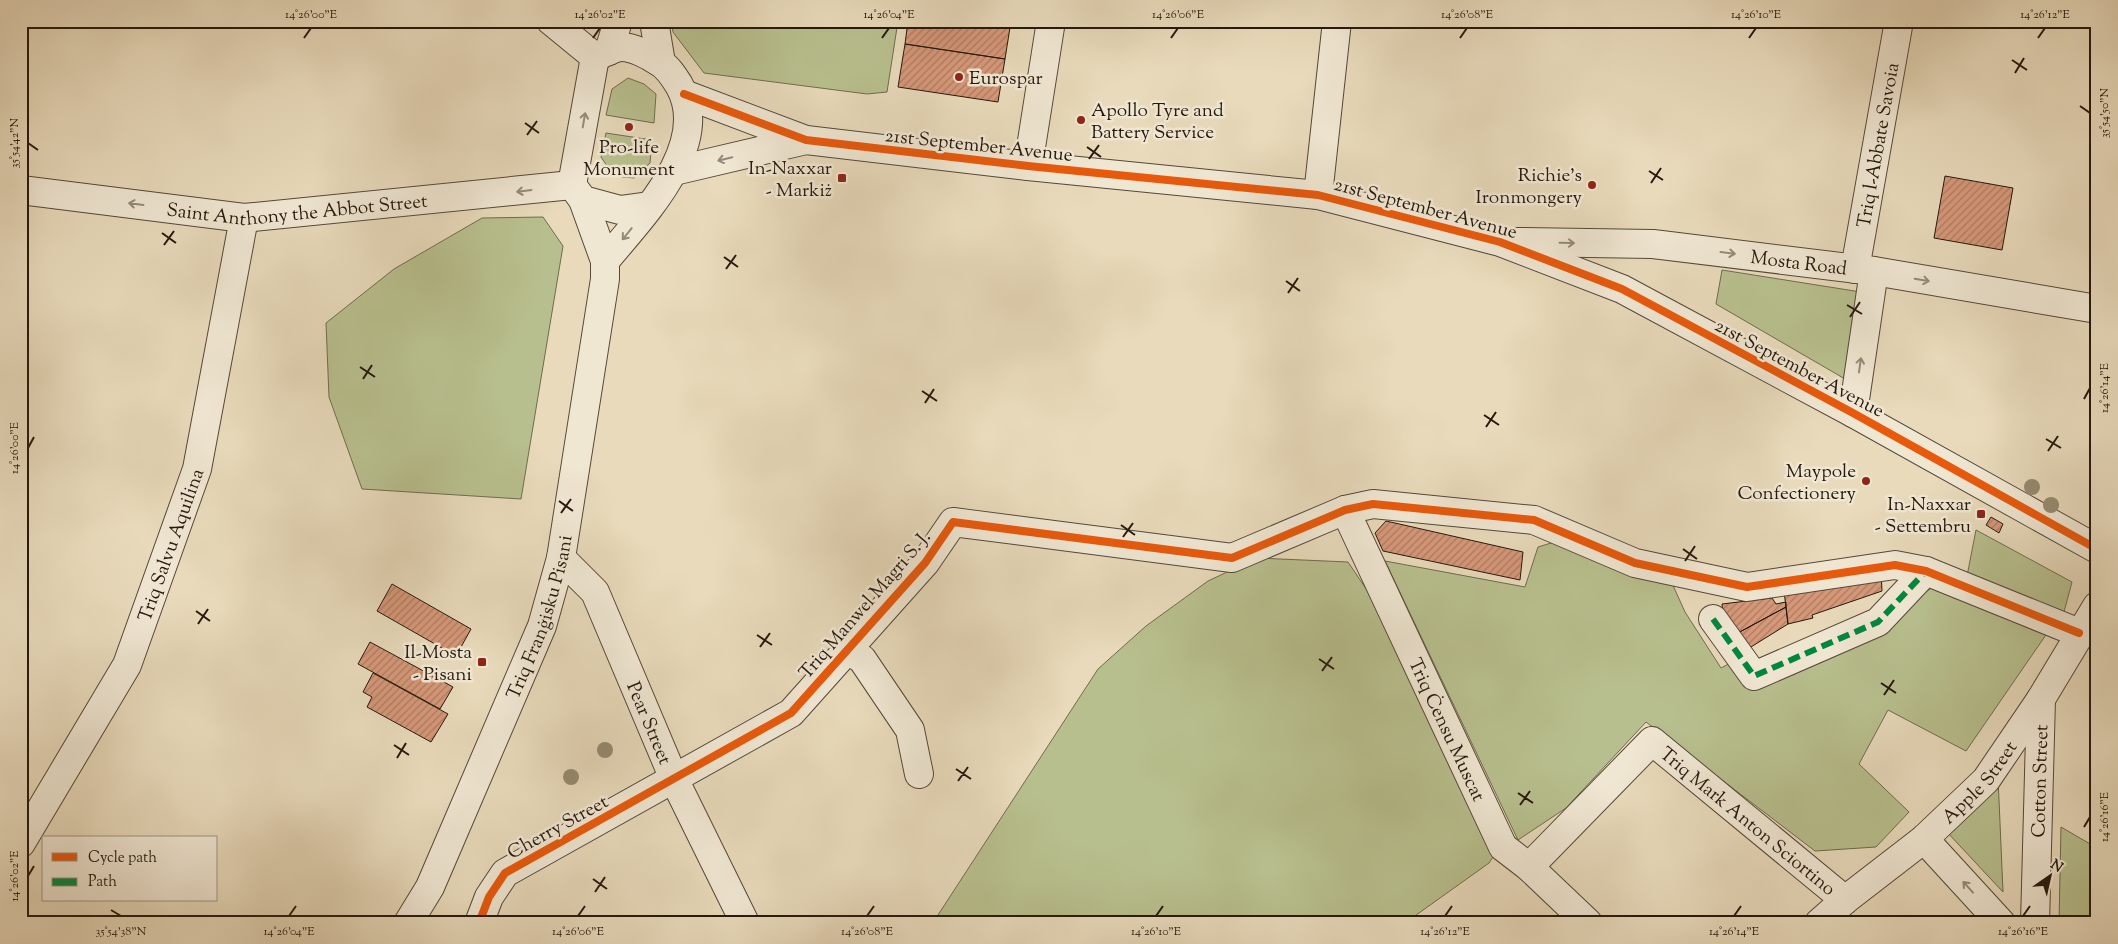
<svg xmlns="http://www.w3.org/2000/svg" width="2118" height="944" viewBox="0 0 2118 944" font-family="'Sorts Mill Goudy',serif">
	<defs>
		<pattern id="building-hatch" width="6" height="6" patternUnits="userSpaceOnUse" patternTransform="scale(1.25)"><rect width="6" height="6" fill="#d69879"/><path d="M-1 1l2-2M0 6l6-6M5 7l2-2" fill="none" stroke="#ad7b62"/></pattern>
	</defs>
	<rect width="100%" height="100%" fill="#e8dabb"/>
	<filter id="stains"><feTurbulence type="fractalNoise" baseFrequency=".004" numOctaves="4"/><feColorMatrix values="0 0 0 0 .2 0 0 0 0 .09 0 0 0 0 .02 0 0 0 .5 -.17"/></filter>
	<radialGradient id="worn" r=".72"><stop offset=".6" stop-color="#630" stop-opacity="0"/><stop offset="1" stop-color="#630" stop-opacity=".3"/></radialGradient>
	<path fill="#b8bf8e" stroke="#6f6c4e" d="M671,21H898L887,92L867,94L704,73L673,32Z
		M628,78L644,84L656,94L654,123L606,115L612,89Z
		M606,133L652,140L650,163L634,178L614,176L601,157Z
		M543,217L563,246L521,499L362,489L329,397L326,323L394,269L482,218Z
		M1722,270L1861,292L1845,379L1716,304Z
		M1976,530L2072,582L2064,612L1966,581Z
		M1561,540L1671,581L1685,612L1721,668L1732,662L1760,684L1881,626L1935,585L2050,629L1966,751L1888,710L1859,764L1909,812L1876,847L1815,851L1646,722L1566,808L1518,840L1385,561L1525,587L1538,547Z
		M1257,558L1348,562L1381,611L1495,854L1489,863L1405,923H958L956,918L943,923L938,915L1098,669L1146,626L1208,581Z
		M1998,777L2003,892L1946,831Z
		M2061,827L2097,848V923H2059Z"/>
	<path fill="url(#building-hatch)" stroke="#26180d" d="M908,21H1011L1005,59L905,44Z
		M905,44L1005,59L998,102L898,87Z
		M1945,176L2013,188L2002,250L1934,238Z
		M1991,517L2003,524L1999,533L1986,525Z
		M1386,521L1523,552L1520,580L1383,551L1375,533Z
		M1881,572L1882,591L1812,615L1813,618L1788,624L1784,591Z
		M392,584L471,629L456,656L377,611Z
		M1772,598L1776,604L1786,602V607L1736,634L1723,615L1722,604Z
		M1786,607L1788,624L1746,650L1736,634Z
		M370,642L453,687L440,709L358,664Z
		M373,673L448,714L431,742L367,707L372,697L363,692Z"/>
	<g fill="none" stroke-linecap="round" stroke-linejoin="round">
		<defs>
			<g id="minor">
				<path d="M551,21L595,57"/>
				<path d="M654,21L661,63"/>
				<path d="M609,51L618,21"/>
				<path d="M595,57C603,54 612,48 620,47C632,46 650,56 659,62C668,67 674,77 679,85C714,145 640,218 605,261"/>
				<path d="M595,57L572,185L583,200L620,210L649,206"/>
				<path d="M684,94L806,140L1028,166L1318,195L1500,242L1622,289L1853,413L2097,549"/>
				<path d="M1028,166L1051,21"/>
				<path d="M674,171L806,140"/>
				<path id="s1" d="M21,190L244,218L572,185"/>
				<path d="M1318,195L1337,21"/>
				<path id="s2" d="M1518,242L1653,244L1874,271L2097,309"/>
				<path id="s3" d="M1855,269L1899,21"/>
				<path d="M1853,413L1874,271"/>
				<path id="s4" d="M1345,510L1503,847L1529,867L1588,923"/>
				<path id="s5" d="M561,558L595,592L674,779L745,923"/>
				<path d="M1713,619L1754,676L1878,622L1926,571"/>
				<path d="M847,650L862,659L910,730L919,774"/>
				<path d="M1924,839L2001,923"/>
				<path id="s6" d="M21,843L127,665L197,469L244,218"/>
				<path id="s7" d="M1529,867L1652,741L1845,900"/>
				<path id="s8" d="M408,923L430,887L542,626L561,558L605,279V261L583,200"/>
				<path d="M479,923L489,897L505,873L791,713L925,563L953,522L1232,558L1345,510L1373,504L1534,520L1635,563L1747,587L1895,565L1926,571L2079,633"/>
				<path id="s9" d="M1819,923L1845,900L1924,839L1986,780L2041,699L2097,606"/>
				<path id="s10" d="M2035,923L2041,699"/>
			</g>
		</defs>
		<use href="#minor" stroke="#564838" stroke-width="30"/>
		<use href="#minor" stroke="#f0e7d3" stroke-width="28"/>
		<path stroke="#00873e" stroke-width="6" stroke-dasharray="12 6" stroke-linecap="butt" d="M1713,619L1754,676L1878,622L1926,571"/>
		<defs>
			<path id="cycleway" d="M684,94L806,140L1028,166L1318,195L1500,242L1622,289L1853,413L2097,549
				M479,923L489,897L505,873L791,713L925,563L953,522L1232,558L1345,510L1373,504L1534,520L1635,563L1747,587L1895,565L1926,571L2079,633"/>
		</defs>
		<use href="#cycleway" stroke="#f0e7d3" stroke-width="11"/>
		<use href="#cycleway" stroke="#e8590c" stroke-width="8"/>
	</g>
	<g fill="#968b71">
		<circle cx="2032" cy="487" r="8"/>
		<circle cx="2051" cy="505" r="8"/>
		<circle cx="605" cy="750" r="8"/>
		<circle cx="571" cy="777" r="8"/>
	</g>
	<defs><path id="oneway-shaft" d="M-6 0H5M1.5-3L5.5 0L1.5 3" fill="none" stroke-width="1.6" stroke-linecap="round" stroke-linejoin="round" transform="scale(1.25)"/></defs>
	<g stroke="#958a7a">
		<use href="#oneway-shaft" transform="translate(584 120) rotate(-80)"/>
		<use href="#oneway-shaft" transform="translate(725 159) rotate(167)"/>
		<use href="#oneway-shaft" transform="translate(524 191) rotate(173)"/>
		<use href="#oneway-shaft" transform="translate(136 204) rotate(-173)"/>
		<use href="#oneway-shaft" transform="translate(627 234) rotate(129)"/>
		<use href="#oneway-shaft" transform="translate(1567 243) rotate(1)"/>
		<use href="#oneway-shaft" transform="translate(1728 253) rotate(7)"/>
		<use href="#oneway-shaft" transform="translate(1922 280) rotate(10)"/>
		<use href="#oneway-shaft" transform="translate(1860 365) rotate(-82)"/>
		<use href="#oneway-shaft" transform="translate(1968 887) rotate(-132)"/>
	</g>
	<path fill="none" stroke="#26180d" stroke-width="2" d="M304,38L311,28M593,38L600,28M882,38L889,28M1171,38L1178,28M1460,38L1467,28M1749,38L1756,28M2038,38L2045,28M2012,60L2027,70M2015,73L2024,58M2080,106L2090,113M525,123L539,133M527,135L537,121M28,143L38,150M1087,147L1101,157M1089,159L1099,145M1649,171L1663,180M1651,183L1661,168M162,233L176,243M164,245L174,231M724,257L738,267M726,269L736,255M1286,281L1300,291M1288,293L1298,278M1847,305L1862,314M1850,317L1860,302M360,367L375,377M363,379L372,365M922,391L937,401M2084,399L2090,388M925,403L934,389M1484,415L1499,425M1486,427L1496,412M2046,439L2061,448M28,448L34,437M2048,451L2058,436M559,501L573,511M561,513L571,499M1121,525L1135,535M1123,537L1133,523M1683,549L1697,559M1685,561L1695,546M196,611L210,621M198,624L208,609M757,635L772,645M760,647L770,633M1319,659L1334,669M1322,671L1332,657M1881,683L1896,693M1884,695L1894,680M394,745L409,755M397,758L406,743M956,769L971,779M958,781L968,767M1518,793L1533,803M1520,805L1530,791M2084,827L2090,817M28,876L34,866M593,879L607,889M595,892L605,877M111,910L121,916M289,916L296,906M578,916L585,906M867,916L874,906M1156,916L1163,906M1445,916L1452,906M1734,916L1741,906M2023,916L2030,906"/>
	<g fill="#8f2418" stroke="#f0e7d3" stroke-width="2">
		<circle cx="959" cy="77" r="5"/>
		<circle cx="1081" cy="120" r="5"/>
		<circle cx="629" cy="127" r="5"/>
		<rect x="837" y="173" width="10" height="10" rx="2.5"/>
		<circle cx="1592" cy="185" r="5"/>
		<circle cx="1866" cy="481" r="5"/>
		<rect x="1976" y="509" width="10" height="10" rx="2.5"/>
		<rect x="477" y="657" width="10" height="10" rx="2.5"/>
	</g>
	<g text-anchor="middle" stroke-width="5" stroke-linejoin="round" paint-order="stroke">
		<g font-size="19" fill="#26180d" stroke="#f0e7d3" text-anchor="end">
			<text x="969" y="84" text-anchor="start">Eurospar</text>
			<text x="1091" y="116" text-anchor="start">Apollo Tyre and<tspan x="1091" dy="22">Battery Service</tspan></text>
			<text x="629" y="153" text-anchor="middle">Pro-life<tspan x="629" dy="22">Monument</tspan></text>
			<text x="832" y="174">In-Naxxar<tspan x="832" dy="22">- Markiż</tspan></text>
			<text x="1582" y="181">Richie's<tspan x="1582" dy="22">Ironmongery</tspan></text>
			<text x="1856" y="477">Maypole<tspan x="1856" dy="22">Confectionery</tspan></text>
			<text x="1971" y="510">In-Naxxar<tspan x="1971" dy="22">- Settembru</tspan></text>
			<text x="472" y="658">Il-Mosta<tspan x="472" dy="22">- Pisani</tspan></text>
		</g>
		<g font-size="19" fill="#26180d" stroke="#f0e7d3">
			<text transform="translate(979 144) rotate(6)" y="7">21st September Avenue</text>
			<text dy="7" stroke="none"><textPath href="#s3" startOffset="126">Triq l-Abbate Savoia</textPath></text>
			<text dy="7" stroke="none"><textPath href="#s1" startOffset="278">Saint Anthony the Abbot Street</textPath></text>
			<text transform="translate(1426 207) rotate(15)" y="7">21st September Avenue</text>
			<text dy="7" stroke="none"><textPath href="#s2" startOffset="282">Mosta Road</textPath></text>
			<text transform="translate(1800 367) rotate(28)" y="7">21st September Avenue</text>
			<text dy="7" stroke="none"><textPath href="#s6" startOffset="335">Triq Salvu Aquilina</textPath></text>
			<text transform="translate(864 604) rotate(-49)" y="7">Triq Manwel Magri S. J.</text>
			<text dy="7" stroke="none"><textPath href="#s8" startOffset="334">Triq Franġisku Pisani</textPath></text>
			<text dy="7" stroke="none"><textPath href="#s5" startOffset="190">Pear Street</textPath></text>
			<text dy="7" stroke="none"><textPath href="#s4" startOffset="242">Triq Ċensu Muscat</textPath></text>
			<text dy="7" stroke="none"><textPath href="#s9" startOffset="214">Apple Street</textPath></text>
			<text dy="7" stroke="none"><textPath href="#s10" startOffset="142">Cotton Street</textPath></text>
			<text dy="7" stroke="none"><textPath href="#s7" startOffset="301">Triq Mark Anton Sciortino</textPath></text>
			<text transform="translate(557 826) rotate(-29)" y="7">Cherry Street</text>
		</g>
	</g>
	<rect width="2118" height="944" fill="none" stroke="#e8dabb" stroke-width="55"/>
	<rect x="42" y="836" width="175" height="65" fill="#f0e7d3" stroke="#9f9484"/>
	<rect x="52" y="853" width="25" height="8" fill="#e8590c" stroke="#9f9484"/>
	<text x="88" y="862" font-size="15" fill="#26180d">Cycle path</text>
	<rect x="52" y="878" width="25" height="8" fill="#00873e" stroke="#9f9484"/>
	<text x="88" y="886" font-size="15" fill="#26180d">Path</text>
	<g transform="translate(2050 876) rotate(34)" stroke="#f0e7d3" stroke-width="4" paint-order="stroke">
	<path d="M0-4L9 19L0 12L-9 19Z" fill="#26180d"/>
	<text y="-8" font-size="14" font-weight="bold" text-anchor="middle" fill="#26180d">N</text>
	</g>
	<rect x="28" y="28" width="2062" height="888" fill="none" stroke="#26180d" stroke-width="2"/>
	<g font-size="12" text-anchor="middle" fill="#26180d">
		<text x="311" y="18">14°26'00"E</text>
		<text x="600" y="18">14°26'02"E</text>
		<text x="889" y="18">14°26'04"E</text>
		<text x="1178" y="18">14°26'06"E</text>
		<text x="1467" y="18">14°26'08"E</text>
		<text x="1756" y="18">14°26'10"E</text>
		<text x="2045" y="18">14°26'12"E</text>
		<text transform="translate(2104 113) rotate(-90)" y="4">35°54'50"N</text>
		<text transform="translate(14 143) rotate(-90)" y="4">35°54'42"N</text>
		<text transform="translate(2104 388) rotate(-90)" y="4">14°26'14"E</text>
		<text transform="translate(14 448) rotate(-90)" y="4">14°26'00"E</text>
		<text transform="translate(2104 817) rotate(-90)" y="4">14°26'16"E</text>
		<text transform="translate(14 876) rotate(-90)" y="4">14°26'02"E</text>
		<text x="121" y="935">35°54'38"N</text>
		<text x="289" y="935">14°26'04"E</text>
		<text x="578" y="935">14°26'06"E</text>
		<text x="867" y="935">14°26'08"E</text>
		<text x="1156" y="935">14°26'10"E</text>
		<text x="1445" y="935">14°26'12"E</text>
		<text x="1734" y="935">14°26'14"E</text>
		<text x="2023" y="935">14°26'16"E</text>
	</g>
	<rect width="100%" height="100%" filter="url(#stains)"/>
	<rect width="100%" height="100%" fill="url(#worn)"/>
</svg>
